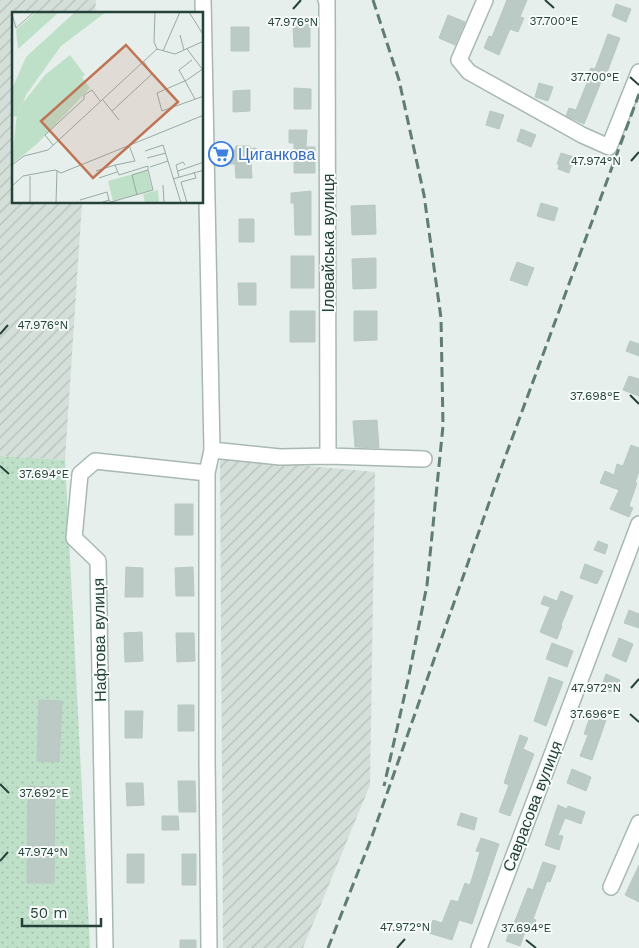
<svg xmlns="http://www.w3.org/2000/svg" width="639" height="948" viewBox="0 0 639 948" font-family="'Work Sans',sans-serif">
	<defs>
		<pattern id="industrial-furrows" width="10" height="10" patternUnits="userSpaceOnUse" patternTransform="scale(1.25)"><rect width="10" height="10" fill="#d4dfda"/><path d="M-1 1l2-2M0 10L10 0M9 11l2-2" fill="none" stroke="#b6c1bc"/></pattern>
		<pattern id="grass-dots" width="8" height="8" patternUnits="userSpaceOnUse" patternTransform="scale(1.25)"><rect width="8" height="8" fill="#bfe0c8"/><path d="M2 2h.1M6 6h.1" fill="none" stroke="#a4c1ad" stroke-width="1.8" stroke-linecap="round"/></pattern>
	</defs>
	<rect width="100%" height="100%" fill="#e6efeb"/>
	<path fill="url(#industrial-furrows)" d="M0,0H96L95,14H14V202L82,203L65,460L0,456Z
		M220,458L375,472L370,785L303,948H223Z"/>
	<path fill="url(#grass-dots)" d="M0,456L65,460L90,948H0Z"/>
	<path fill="#bbcac4" stroke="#b8c9c2" d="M507,0H527L520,17L524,18L518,32L510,29L499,55L484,48L489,36L492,37Z
		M616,4L631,9L626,22L612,16Z
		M448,15L465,22L455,45L439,38Z
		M310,24V47H294L293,25Z
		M231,27H249V51H231Z
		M608,34L620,38L603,83L601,82L584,124L566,116L569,108L576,110L589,78L587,77L591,68L595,69Z
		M539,83L553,87L548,101L535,97Z
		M294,88L311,89V109H294Z
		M250,90V111L233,112V91Z
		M490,111L504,115L499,129L486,125Z
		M521,129L536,135L531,147L517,141Z
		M289,130H307L306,147H315V173H294V143H289Z
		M236,146H250V149L256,148V161H251L252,178H236L235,164H223V150H235Z
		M561,153L574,157L569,173L558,169L559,165L557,164Z
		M311,191V235H295L294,203H291V193Z
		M541,203L558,208L554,221L537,216Z
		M375,205L376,234L352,235L351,206Z
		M239,219H254V242H239Z
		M291,256H314V288H291Z
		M376,258V288L353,289L352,259Z
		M517,262L534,268L527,286L510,280Z
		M238,283H256V305H239Z
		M290,311H315V342H290Z
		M354,311H377V340L354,341Z
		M630,341L639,344V356L626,351Z
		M629,376L639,379V396L623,390Z
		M377,420L379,448L355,447L353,421Z
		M631,445L639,448V471L635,483H637L629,506L633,508L629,517L610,509L619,490L600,483L605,471L614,475L617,464L623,466Z
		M175,504H193V535H175Z
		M598,541L608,545L605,554L594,550Z
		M585,564L603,571L597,584L580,578Z
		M126,567L143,568V597H125Z
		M193,567L194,596H176L175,568Z
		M561,591L573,596L561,625L562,626L557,639L540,632L550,607L541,604L544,596L557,601Z
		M629,610L639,614V628L624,623Z
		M142,632L143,661L125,662L124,633Z
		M176,633H194L195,661L177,662Z
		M619,638L633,644L626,662L612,656Z
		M552,643L573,651L567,667L546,659Z
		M606,674L620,680L615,693L601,688Z
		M549,677L563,682L546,726L534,721Z
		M39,700L62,701L59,762L37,761Z
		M178,705H194V731H178Z
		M125,711H143L142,738H125Z
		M591,714L606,720L592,760L580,756L588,735L584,734Z
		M520,735L528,738L523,749L534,754L510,816L499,812L509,785L504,783Z
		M572,769L591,777L586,791L567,783Z
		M178,781H195L196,812H179Z
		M126,783H143L144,805L127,806Z
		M28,786L55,787L54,883H27Z
		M558,805L567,809L568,806L585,812L581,824L565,818L558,835L563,836L559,850L545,845Z
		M461,813L477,818L474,830L457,825Z
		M162,816H178L179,830H162Z
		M481,838L499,844L472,924L459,920L452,940L429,933L433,920L442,923L451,900L458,902L465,883L470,885L480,852L476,851Z
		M127,854H144V883H127Z
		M182,854H196V885H182Z
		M543,862L556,866L550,882L547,881L533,919L536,920L532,931L526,929L520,946L506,941L510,931H511L528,888L533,890Z
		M639,865V902L625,895Z
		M180,940H196V948H180Z"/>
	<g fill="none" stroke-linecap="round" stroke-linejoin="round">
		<defs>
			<path id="minor" d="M203,0L212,450L207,473V759L209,948
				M326,0L327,2L328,456
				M485,0L459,60L469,72L582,135L609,147L639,72
				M212,450L280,457L328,456L424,459
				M611,887L639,823
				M105,948L98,561L74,538L80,474L95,461L207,473
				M479,948L639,524"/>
		</defs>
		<use href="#minor" stroke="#a8b8b2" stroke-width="18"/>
		<use href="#minor" stroke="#fff" stroke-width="15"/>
		<path stroke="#5f7d75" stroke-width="3" stroke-dasharray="10 5" stroke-linecap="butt" d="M373,0L399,80L424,195L441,318L443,426L427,585L408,680L384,786
			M328,948L371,839L503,463L639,94"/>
	</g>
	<path fill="none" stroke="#24423a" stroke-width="2" d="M545,0L554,8M293,9L301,0M630,77L639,85M631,161L639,152M0,334L8,325M630,395L639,404M0,466L9,474M631,688L639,679M630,714L639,722M0,784L9,793M0,861L8,852M526,940L536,948M397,948L405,939"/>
	<defs>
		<symbol id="supermarket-ring" viewBox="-11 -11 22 22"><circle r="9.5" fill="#f7fbf9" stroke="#3f7fe0" stroke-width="1.5"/><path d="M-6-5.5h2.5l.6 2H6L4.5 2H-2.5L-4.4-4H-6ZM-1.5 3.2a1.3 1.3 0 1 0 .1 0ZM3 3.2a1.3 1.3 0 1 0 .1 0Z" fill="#3f7fe0"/></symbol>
	</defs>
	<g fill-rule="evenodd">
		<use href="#supermarket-ring" x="207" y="140" width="28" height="28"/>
	</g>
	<g text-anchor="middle" stroke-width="4" stroke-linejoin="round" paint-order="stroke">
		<g font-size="16" fill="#366cbe" stroke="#f7fbf9" text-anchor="start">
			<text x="238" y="160">Циганкова</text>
		</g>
		<g font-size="16" fill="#24423a" stroke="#f7fbf9">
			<text transform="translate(328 243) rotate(-90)" y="6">Іловайська вулиця</text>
			<text transform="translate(99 640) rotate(-91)" y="6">Нафтова вулиця</text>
			<text transform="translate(532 806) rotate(-69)" y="6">Саврасова вулиця</text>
		</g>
	</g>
	<g transform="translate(12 12)">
		<rect width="191" height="191" fill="#e6efeb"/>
		<path d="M58,43L73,63L70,65L78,76L25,132L0,152L4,108L10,92L33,63Z" fill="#bfe0c8"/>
		<path d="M24,0H47L6,37L4,18ZM63,0H94L49,34L14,83L5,105L0,104V77L14,45Z" fill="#bfe0c8"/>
		<path d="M135,158L140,178L101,189L96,169ZM146,178L147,191H133L131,182Z" fill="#bfe0c8"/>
		<path fill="none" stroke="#98aaa4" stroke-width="1" d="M177,0L192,24M0,2L4,16L22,0M168,23L172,38M145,37L163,42L192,29M175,37L191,58M151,39L168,0M180,48L167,58L183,87M192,56L175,68L145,81L150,99L192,84M91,88L107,108M100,99L140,62L132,50M41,133L33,123L72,87V83L80,78L88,89M133,139L151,133L169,191M135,146L154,141M0,153L12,144L36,138L145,37L142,30L143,0M103,153L123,149L117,133M138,155L156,149M84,159L103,153L107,163L136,154V158M166,159L192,150M167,165L164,153L171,150L173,153M87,166L105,160M161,167L192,158M151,173L152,191M0,174L11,164L43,158L49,161L192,103M68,188L95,180L97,188L88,191M97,188L99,190L141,178L136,158L120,163L125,183M18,191V164M44,191L45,158M175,191L169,170L184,166L182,160"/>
		<path fill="#c07456" fill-opacity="0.15" stroke="#c07456" stroke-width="2.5" d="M114,33L166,90L81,166L29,109Z"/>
		<rect width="191" height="191" fill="none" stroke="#24423a" stroke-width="2.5"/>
	</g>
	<g font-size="12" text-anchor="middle" fill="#24423a" stroke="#f7fbf9" stroke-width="4" stroke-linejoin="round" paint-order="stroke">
		<text x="554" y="25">37.700°E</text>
		<text x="293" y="26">47.976°N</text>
		<text x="595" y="81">37.700°E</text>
		<text x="596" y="165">47.974°N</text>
		<text x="43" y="329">47.976°N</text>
		<text x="595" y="400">37.698°E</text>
		<text x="44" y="478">37.694°E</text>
		<text x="596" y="692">47.972°N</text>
		<text x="595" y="718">37.696°E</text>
		<text x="44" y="797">37.692°E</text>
		<text x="43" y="856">47.974°N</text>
		<text x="405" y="931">47.972°N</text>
		<text x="526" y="932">37.694°E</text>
	</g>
	<path d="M22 918v8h79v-8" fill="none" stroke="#24423a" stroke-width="2.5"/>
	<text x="30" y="918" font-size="15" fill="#24423a" stroke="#f7fbf9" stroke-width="4" paint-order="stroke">50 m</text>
</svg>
